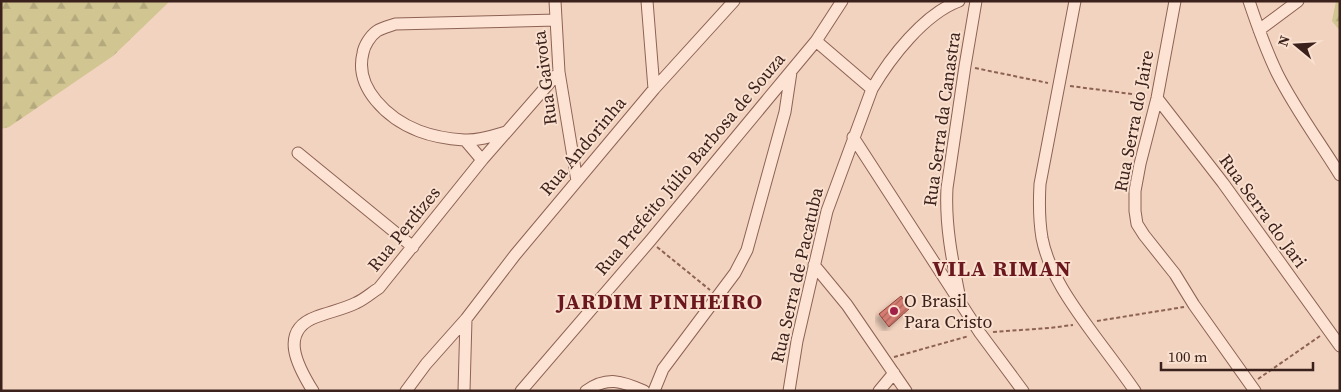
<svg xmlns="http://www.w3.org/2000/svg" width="1341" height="392" viewBox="0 0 1341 392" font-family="'Source Serif 4',serif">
	<defs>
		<pattern id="forest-firs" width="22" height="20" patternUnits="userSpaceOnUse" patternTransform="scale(1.25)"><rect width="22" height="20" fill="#d1c592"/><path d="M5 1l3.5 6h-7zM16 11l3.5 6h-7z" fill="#b4a97d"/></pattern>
		<pattern id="building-hatch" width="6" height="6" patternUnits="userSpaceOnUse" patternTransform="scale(1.25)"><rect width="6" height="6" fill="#d47c71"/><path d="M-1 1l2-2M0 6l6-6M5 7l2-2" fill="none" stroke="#ad655c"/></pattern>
		<filter id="shadow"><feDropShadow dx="-4.5" dy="4.5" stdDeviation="2.5" flood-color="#0004"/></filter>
	</defs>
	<rect width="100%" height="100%" fill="#f2d3bf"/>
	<path fill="url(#forest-firs)" d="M1,1H170L113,56L9,127L1,129Z
		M1336,1H1340V31L1332,21Z"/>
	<path fill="url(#building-hatch)" stroke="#8e4139" filter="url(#shadow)" d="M901,296L910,308L889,327L879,314Z"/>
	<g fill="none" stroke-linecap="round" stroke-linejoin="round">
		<defs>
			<path id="street" d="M555,1L559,72L577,181
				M647,1L654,89
				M1075,1L1040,184C1039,202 1039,220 1042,238C1049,274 1073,306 1094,335C1108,354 1122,372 1135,391
				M1175,1L1157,98L1140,164L1135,191V211L1137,224L1144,235L1175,274L1194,305L1255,391
				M1249,1C1257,25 1266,50 1277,73C1295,109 1319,141 1340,175
				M1259,30L1298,1
				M816,41L872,89
				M1157,98L1223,183L1340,346
				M506,132C493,136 478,141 464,140C449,139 432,136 419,131C388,119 354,88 363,53C364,46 370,36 377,31C382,28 390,26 395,24L556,20
				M853,137L980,333L1023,391
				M465,140L482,160
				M298,153L413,247
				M814,265L847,305L906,391
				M959,294C952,259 945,224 947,188L965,66L976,1
				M313,391C298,367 278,331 316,317C329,312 344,309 356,303C365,299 371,293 379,288L482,160L559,72
				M406,391L426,364L466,319L515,255L654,89L734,1
				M464,391L466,319
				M521,391L650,241L791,71L816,41L842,1
				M586,391C607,376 622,381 644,391
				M654,391L663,369L735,273L747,250L785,112L791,72
				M789,391L797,341L827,211L872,89C890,58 924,14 959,1
				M879,391L894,373"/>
		</defs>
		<use href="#street" stroke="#8d6255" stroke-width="13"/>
		<path stroke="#8d6255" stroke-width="2" stroke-dasharray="4 2.5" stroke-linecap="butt" d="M975,68L1048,83
			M1070,86L1147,96
			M657,247L710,290
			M1097,321L1184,307
			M993,332L1049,328L1073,325
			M894,357L969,336
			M1258,379L1320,336"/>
		<use href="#street" stroke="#fce3d3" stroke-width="11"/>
	</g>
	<circle fill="#a12048" stroke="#f9e0cf" stroke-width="2" cx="894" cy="311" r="5"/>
	<g text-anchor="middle" stroke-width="4" stroke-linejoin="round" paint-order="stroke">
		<g font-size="18" fill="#3b211b" stroke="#f9e0cf">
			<text transform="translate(545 78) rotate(-97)" y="6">Rua Gaivota</text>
			<text transform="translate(942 119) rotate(-82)" y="6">Rua Serra da Canastra</text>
			<text transform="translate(1134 121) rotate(-79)" y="6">Rua Serra do Jaire</text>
			<text transform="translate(583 146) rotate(-50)" y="6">Rua Andorinha</text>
			<text transform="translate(690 164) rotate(-50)" y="6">Rua Prefeito Júlio Barbosa de Souza</text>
			<text transform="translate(1263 211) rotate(54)" y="6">Rua Serra do Jari</text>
			<text transform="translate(404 229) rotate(-51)" y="6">Rua Perdizes</text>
			<text transform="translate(797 275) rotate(-77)" y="6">Rua Serra de Pacatuba</text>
		</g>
		<g font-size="18" fill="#3b211b" stroke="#f9e0cf" text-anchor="start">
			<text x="904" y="307">O Brasil<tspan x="904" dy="21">Para Cristo</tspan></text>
		</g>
		<g font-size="22" font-weight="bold" letter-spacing="1" fill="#6b171e" stroke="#f9e0cf">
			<text x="1002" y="276">VILA RIMAN</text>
			<text x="660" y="309">JARDIM PINHEIRO</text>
		</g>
	</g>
	<rect width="1341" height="392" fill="none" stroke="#3b211b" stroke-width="5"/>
	<g transform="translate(1296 45) rotate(288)" stroke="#f9e0cf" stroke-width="4" paint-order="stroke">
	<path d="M0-4L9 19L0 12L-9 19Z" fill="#3b211b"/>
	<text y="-8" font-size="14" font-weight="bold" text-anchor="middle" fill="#3b211b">N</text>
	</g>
	<path d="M1161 362v8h152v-8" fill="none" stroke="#3b211b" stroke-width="2.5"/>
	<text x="1168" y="362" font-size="15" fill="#3b211b" stroke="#f9e0cf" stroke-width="4" paint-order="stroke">100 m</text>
</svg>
